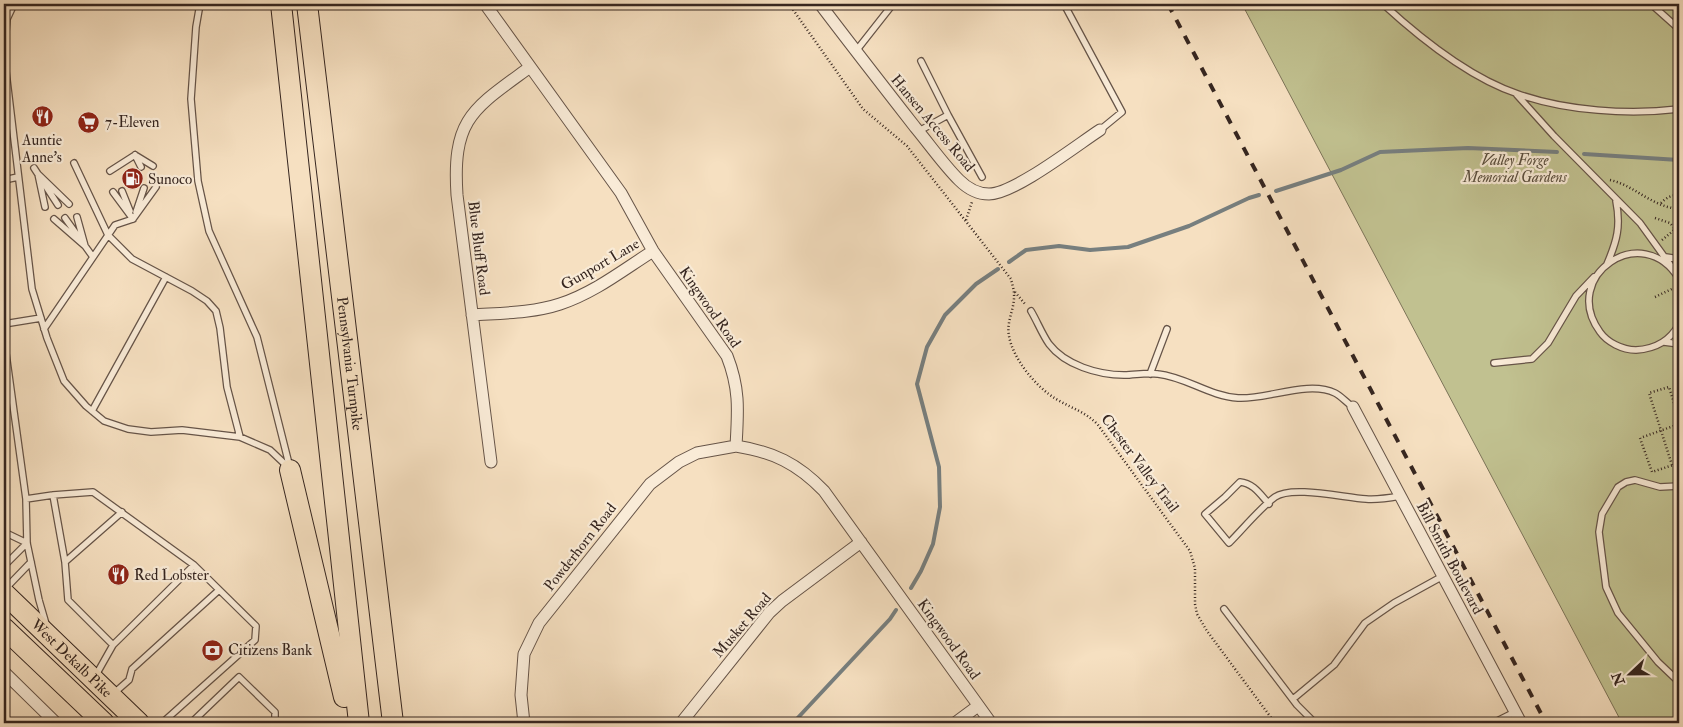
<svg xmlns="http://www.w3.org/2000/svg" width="1683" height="727" viewBox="0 0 1683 727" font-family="'IM FELL Double Pica',serif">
	<rect width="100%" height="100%" fill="#f6e0c1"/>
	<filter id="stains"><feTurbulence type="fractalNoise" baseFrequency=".004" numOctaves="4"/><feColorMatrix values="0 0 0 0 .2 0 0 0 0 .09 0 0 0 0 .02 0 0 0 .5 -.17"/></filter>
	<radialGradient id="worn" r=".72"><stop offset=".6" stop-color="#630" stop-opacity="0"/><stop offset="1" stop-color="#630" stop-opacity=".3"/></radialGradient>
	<path fill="#c1c190" stroke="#7c7458" d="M1242,4H1679V723H1622Z"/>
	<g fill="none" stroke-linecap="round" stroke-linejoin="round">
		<path stroke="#777f7f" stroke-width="4" d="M1584,154L1679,160
			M1276,191L1341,170L1380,152L1468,148L1557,152
			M1009,262L1026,250L1059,246L1090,250L1128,247L1189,226L1249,198L1259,195
			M911,588L921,571L933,544L940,507L939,467L917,384L927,347L945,315L976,284L998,269
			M793,723L890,619L896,610"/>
		<defs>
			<path id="lane" d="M200,4L196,27L191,99L198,181L209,231L257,337L290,468
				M1064,4L1122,112L1100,130
				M1383,4C1420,38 1470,78 1518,94C1566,111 1629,115 1679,109
				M1651,4L1679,29
				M856,51L893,4
				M4,55L32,289L47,338L64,381L86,406L104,421L128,429L151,432L182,430L240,437L270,450L288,467
				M4,55L7,19L14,4
				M921,61L948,115
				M1517,95L1554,136L1640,223L1671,266
				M919,131L948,115L982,177
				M135,155L153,166
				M135,155L141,167
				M74,163L108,235L132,259L192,291L207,301L216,311L220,328L227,387L240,437
				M34,168L58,205
				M110,171L135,155
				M4,180L18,177
				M122,191L130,211
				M113,192L133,219L156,187
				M45,207L38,174L69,204
				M136,212L144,188
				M65,218L93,257
				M54,219L85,246L77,217
				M1666,257L1679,259
				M1607,264C1617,241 1621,226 1616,201
				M1679,279C1643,219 1559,276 1600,332C1607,342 1622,350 1636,350C1654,349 1670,341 1679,324
				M1031,311C1037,321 1042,334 1049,344C1065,365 1098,375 1124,375C1135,375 1147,372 1158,374C1186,377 1209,396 1238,398C1266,400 1308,380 1335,393C1341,396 1347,403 1353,407
				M4,324L41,318
				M44,329L115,225L133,219
				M4,339L26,499
				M1664,342L1679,344
				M1494,363L1532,359L1548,343L1576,296L1594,277
				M1150,374L1167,329
				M92,411L166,277
				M1679,486L1660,487L1635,480L1626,482L1618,487L1602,514L1599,532L1606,587L1618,613L1658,662L1679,682
				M53,495L65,562
				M1269,504C1260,494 1253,483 1240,482L1225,497L1205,514L1229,543C1243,529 1260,508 1275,497C1292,485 1345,498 1366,499C1377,500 1389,498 1400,496
				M4,532L27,543
				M4,566L27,543
				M5,589L31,562
				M1224,609L1297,705L1315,723
				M46,624L39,600L27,543L26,499L53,495L93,492L194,565L256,626L255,640L162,723
				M113,645L68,600L65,562L122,512
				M96,675L113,645L194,565
				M113,694L129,680L132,669L219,590
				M1293,699L1334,665L1365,623L1394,603L1443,576
				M191,723L239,677L275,712V723
				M1493,723L1515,712"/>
			<path id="street" d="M485,4L621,193L653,251L727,356C740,389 738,411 736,446C773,452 797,463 824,491L991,723
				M820,4C851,45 883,86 915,127C930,145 943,164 959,180C967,188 978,194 989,194C1014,194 1077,145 1100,130
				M472,315C501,313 533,313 560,304C594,293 623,270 653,251
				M1353,407L1521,723
				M491,462L457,195C452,118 473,109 530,67
				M4,672L56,723
				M524,723L521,695L524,654L539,623L650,484L679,462L697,453L736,446
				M681,723L769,613L782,601L861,542
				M955,723L978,706"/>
			<g id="highway">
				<path d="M281,4L359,723"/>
				<path id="s1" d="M307,4L393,723"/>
				<path d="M290,470L344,697"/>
				<path id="s2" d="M4,593L139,723"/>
				<path d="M4,628L104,723"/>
			</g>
		</defs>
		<use href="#lane" stroke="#665448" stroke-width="8"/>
		<use href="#street" stroke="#665448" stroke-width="13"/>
		<use href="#highway" stroke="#362620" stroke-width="22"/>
		<path stroke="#362620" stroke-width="2.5" stroke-dasharray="1 2.5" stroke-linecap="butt" d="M789,4L863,109L907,146L1011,279C1012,284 1014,289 1014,294C1015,309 1006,321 1009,336C1013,359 1036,387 1056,399C1071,408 1086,412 1098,425L1190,551L1195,568V604L1197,614L1207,631L1275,723
			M1610,180C1634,185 1652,207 1679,209
			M1661,203C1666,198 1672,194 1679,196
			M1655,218L1670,223L1675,229
			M966,220L972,202
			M1662,240L1679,226
			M1015,292L1025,304
			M1655,297L1676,287
			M1643,437L1679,424
			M1640,438L1652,472L1679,463
			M1672,465L1649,393L1669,387L1679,419"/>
		<use href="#lane" stroke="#f9ebd7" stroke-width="5.5"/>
		<use href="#street" stroke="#f9ebd7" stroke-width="11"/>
		<use href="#highway" stroke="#f6e0c1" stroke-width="20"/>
		<path stroke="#362620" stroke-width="4" stroke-dasharray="9 9" stroke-linecap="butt" d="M1168,4L1546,723"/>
	</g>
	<defs>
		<symbol id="restaurant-disc" viewBox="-11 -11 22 22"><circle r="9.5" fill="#8f2418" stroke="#f9ebd7"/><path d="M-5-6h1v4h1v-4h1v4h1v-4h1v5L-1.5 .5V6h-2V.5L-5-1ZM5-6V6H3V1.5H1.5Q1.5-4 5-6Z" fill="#fff"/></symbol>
		<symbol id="supermarket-disc" viewBox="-11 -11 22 22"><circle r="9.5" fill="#8f2418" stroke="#f9ebd7"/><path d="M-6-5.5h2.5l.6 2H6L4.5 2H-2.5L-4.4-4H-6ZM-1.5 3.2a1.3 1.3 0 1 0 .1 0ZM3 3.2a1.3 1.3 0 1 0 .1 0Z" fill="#fff"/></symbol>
		<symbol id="fuel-disc" viewBox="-11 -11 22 22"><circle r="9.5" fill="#8f2418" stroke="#f9ebd7"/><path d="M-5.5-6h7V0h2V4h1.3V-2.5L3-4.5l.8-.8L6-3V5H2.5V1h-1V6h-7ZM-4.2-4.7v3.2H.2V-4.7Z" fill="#fff"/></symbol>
		<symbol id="bank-disc" viewBox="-11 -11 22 22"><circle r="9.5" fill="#8f2418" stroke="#f9ebd7"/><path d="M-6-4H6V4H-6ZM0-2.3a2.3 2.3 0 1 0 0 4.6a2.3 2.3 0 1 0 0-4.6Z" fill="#fff"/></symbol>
	</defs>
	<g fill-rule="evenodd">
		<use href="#restaurant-disc" x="30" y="104" width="25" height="25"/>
		<use href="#supermarket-disc" x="76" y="110" width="25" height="25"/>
		<use href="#fuel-disc" x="120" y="166" width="25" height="25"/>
		<use href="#restaurant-disc" x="106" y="562" width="25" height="25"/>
		<use href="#bank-disc" x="200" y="638" width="25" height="25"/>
	</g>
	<g text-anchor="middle" stroke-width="4.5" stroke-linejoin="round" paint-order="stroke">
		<g font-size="15" fill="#362620" stroke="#f9ebd7" text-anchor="start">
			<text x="105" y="127">7-Eleven</text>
			<text x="42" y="145" text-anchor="middle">Auntie<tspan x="42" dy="17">Anne's</tspan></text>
			<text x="148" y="184">Sunoco</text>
			<text x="134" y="580">Red Lobster</text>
			<text x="228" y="655">Citizens Bank</text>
		</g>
		<g font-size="15" fill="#362620" stroke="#f9ebd7">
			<text transform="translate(933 123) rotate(50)" y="5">Hansen Access Road</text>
			<text transform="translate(479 248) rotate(83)" y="5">Blue Bluff Road</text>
			<text transform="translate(600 264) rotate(-30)" y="5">Gunport Lane</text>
			<text transform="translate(710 307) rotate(55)" y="5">Kingwood Road</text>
			<text dy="5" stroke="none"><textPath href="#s1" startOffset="362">Pennsylvania Turnpike</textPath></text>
			<text transform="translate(1140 463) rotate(53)" y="5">Chester Valley Trail</text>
			<text transform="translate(580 547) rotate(-52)" y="5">Powderhorn Road</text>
			<text transform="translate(1450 558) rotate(62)" y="5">Bill Smith Boulevard</text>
			<text transform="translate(742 625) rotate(-49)" y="5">Musket Road</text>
			<text transform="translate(949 639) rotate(54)" y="5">Kingwood Road</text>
			<text dy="5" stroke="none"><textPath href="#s2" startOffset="94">West Dekalb Pike</textPath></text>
		</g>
		<g font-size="15" font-style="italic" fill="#594d3c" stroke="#f9ebd7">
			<text x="1515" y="165">Valley Forge<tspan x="1515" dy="17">Memorial Gardens</tspan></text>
		</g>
	</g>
	<rect width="1683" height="727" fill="none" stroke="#f6e0c1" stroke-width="20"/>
	<rect x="5" y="5" width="1673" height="717" fill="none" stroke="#362620" stroke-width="2.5"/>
	<rect x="10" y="10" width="1663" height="707" fill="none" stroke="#362620"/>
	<g transform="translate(1630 674) rotate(248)" stroke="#f9ebd7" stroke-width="4" paint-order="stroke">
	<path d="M0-4L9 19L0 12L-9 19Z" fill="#362620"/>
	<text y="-8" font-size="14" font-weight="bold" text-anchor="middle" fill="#362620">N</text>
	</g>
	<rect width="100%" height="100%" filter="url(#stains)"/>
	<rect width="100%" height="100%" fill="url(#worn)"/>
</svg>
